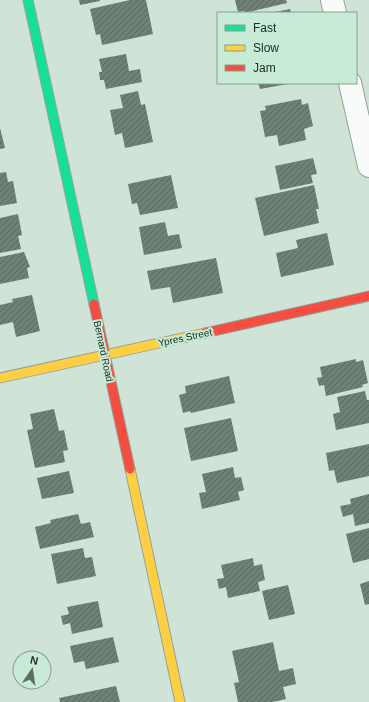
<svg xmlns="http://www.w3.org/2000/svg" width="369" height="702" viewBox="0 0 369 702" font-family="Arial,sans-serif">
	<defs>
		<pattern id="building-hatch" width="6" height="6" patternUnits="userSpaceOnUse"><rect width="6" height="6" fill="#6f8177"/><path d="M-1 1l2-2M0 6l6-6M5 7l2-2" fill="none" stroke="#5b6a61"/></pattern>
	</defs>
	<rect width="100%" height="100%" fill="#d0e3d7"/>
	<path fill="url(#building-hatch)" d="M79,0H100V1L80,5Z
		M130,0H146L153,34L102,45L100,34L96,35L90,9Z
		M235,0H286L287,3L244,13V11L238,12Z
		M290,9L291,13H275V12Z
		M126,54L129,71L140,69L142,82L106,89L104,80H100L99,72H102L99,59Z
		M258,83H288V84L260,89Z
		M138,91L141,105L145,104L153,142L125,148L122,133L115,135L110,110L123,108L120,95Z
		M301,99L302,105L308,103L313,126L304,129L306,140L279,146L277,135L265,137L260,111L266,110L265,106Z
		M0,128L5,148L0,149Z
		M313,158L317,174L311,175L313,183L280,190L275,166Z
		M6,172L8,182L13,181L17,203L0,206V173Z
		M171,175L178,208L140,215L137,203L132,204L128,184Z
		M314,185L319,209H316L319,223L264,236L255,198Z
		M18,214L22,235L18,236L21,249L0,253V218Z
		M165,222L168,236L179,234L182,248L144,255L139,227Z
		M327,233L334,265L281,277L276,253L298,248L296,240Z
		M24,252L30,267L27,268L29,278L0,284V257Z
		M216,258L223,293L173,303L170,287L151,290L147,271Z
		M32,295L40,331L16,337L13,322L0,325V305L13,302L12,299Z
		M356,359V362L363,360L368,383L362,385L363,387L326,396L324,385L319,386L317,378L322,377L320,367Z
		M229,376L235,403L191,413L190,411L183,413L179,395L186,393L185,386Z
		M365,391L367,400H369V423L336,430L333,414L340,412L337,397Z
		M54,409L59,431L64,430L68,450L63,451L65,462L35,468L27,430L33,429L30,414Z
		M231,418L238,451L191,461L184,428Z
		M369,444V476L337,483L334,470L329,471L326,453Z
		M233,467L235,478L241,477L244,490L238,492L240,500L202,509L199,493L206,492L202,474Z
		M69,471L74,493L42,499L37,478Z
		M369,494V523L355,526L353,514L343,517L340,506L351,504L350,499Z
		M78,514L81,524L90,522L94,537L40,549L35,527L51,523L50,520Z
		M369,528V559L353,563L346,534Z
		M83,548L85,558L92,557L96,576L57,584L51,554Z
		M253,558L254,566L262,564L265,580L258,582L260,591L228,598L226,587L219,589L217,579L224,578L221,565Z
		M369,581V604L365,605L360,584Z
		M288,585L295,614L269,620L262,591Z
		M98,601L103,627L72,634L70,623L63,625L61,616L69,614L67,607Z
		M113,637L119,662L86,669L84,661L74,663L70,646Z
		M273,642L279,671L293,668L296,684L283,687L286,699L273,702H238L234,683L239,682L232,651Z
		M116,686L120,702H60L59,698Z"/>
	<g fill="none" stroke-linecap="round" stroke-linejoin="round">
		<defs>
			<path id="street" d="M332,0L335,13
				M350,83L369,166"/>
			<path id="fast" d="M28,0L94,304"/>
			<path id="slow" d="M0,378L205,333
				M130,469L180,702"/>
			<path id="jam" d="M94,304L130,469
				M205,333L369,296"/>
		</defs>
		<use href="#street" stroke="#94a299" stroke-width="24"/>
		<use href="#fast" stroke="#94a299" stroke-width="11"/>
		<use href="#slow" stroke="#94a299" stroke-width="11"/>
		<use href="#jam" stroke="#94a299" stroke-width="11"/>
		<use href="#street" stroke="#f8fbf9" stroke-width="22"/>
		<use href="#fast" stroke="#16e098" stroke-width="9"/>
		<use href="#slow" stroke="#ffcf43" stroke-width="9"/>
		<use href="#jam" stroke="#f24e42" stroke-width="9"/>
	</g>
	<g text-anchor="middle" stroke-width="4" stroke-linejoin="round" paint-order="stroke">
		<g font-size="10" fill="#202e26" stroke="#c8ebd5">
			<text transform="translate(185 337) rotate(-12)" y="4">Ypres Street</text>
			<text transform="translate(104 351) rotate(78)" y="4">Bernard Road</text>
		</g>
	</g>
	<rect x="217" y="12" width="140" height="72" fill="#c8ebd5" stroke="#859f8f"/>
	<rect x="225" y="25" width="20" height="6" fill="#16e098" stroke="#859f8f"/>
	<text x="253" y="32" font-size="12" fill="#202e26">Fast</text>
	<rect x="225" y="45" width="20" height="6" fill="#ffcf43" stroke="#859f8f"/>
	<text x="253" y="52" font-size="12" fill="#202e26">Slow</text>
	<rect x="225" y="65" width="20" height="6" fill="#f24e42" stroke="#859f8f"/>
	<text x="253" y="72" font-size="12" fill="#202e26">Jam</text>
	<g transform="translate(32 670) rotate(13)"><circle r="19" fill="#c8ebd5" stroke="#859f8f"/>
	<path d="M0-3L7 15L0 10L-7 15Z" fill="#5e6d64"/>
	<text y="-6" font-size="11" font-weight="bold" text-anchor="middle" fill="#202e26">N</text>
	</g>
</svg>
